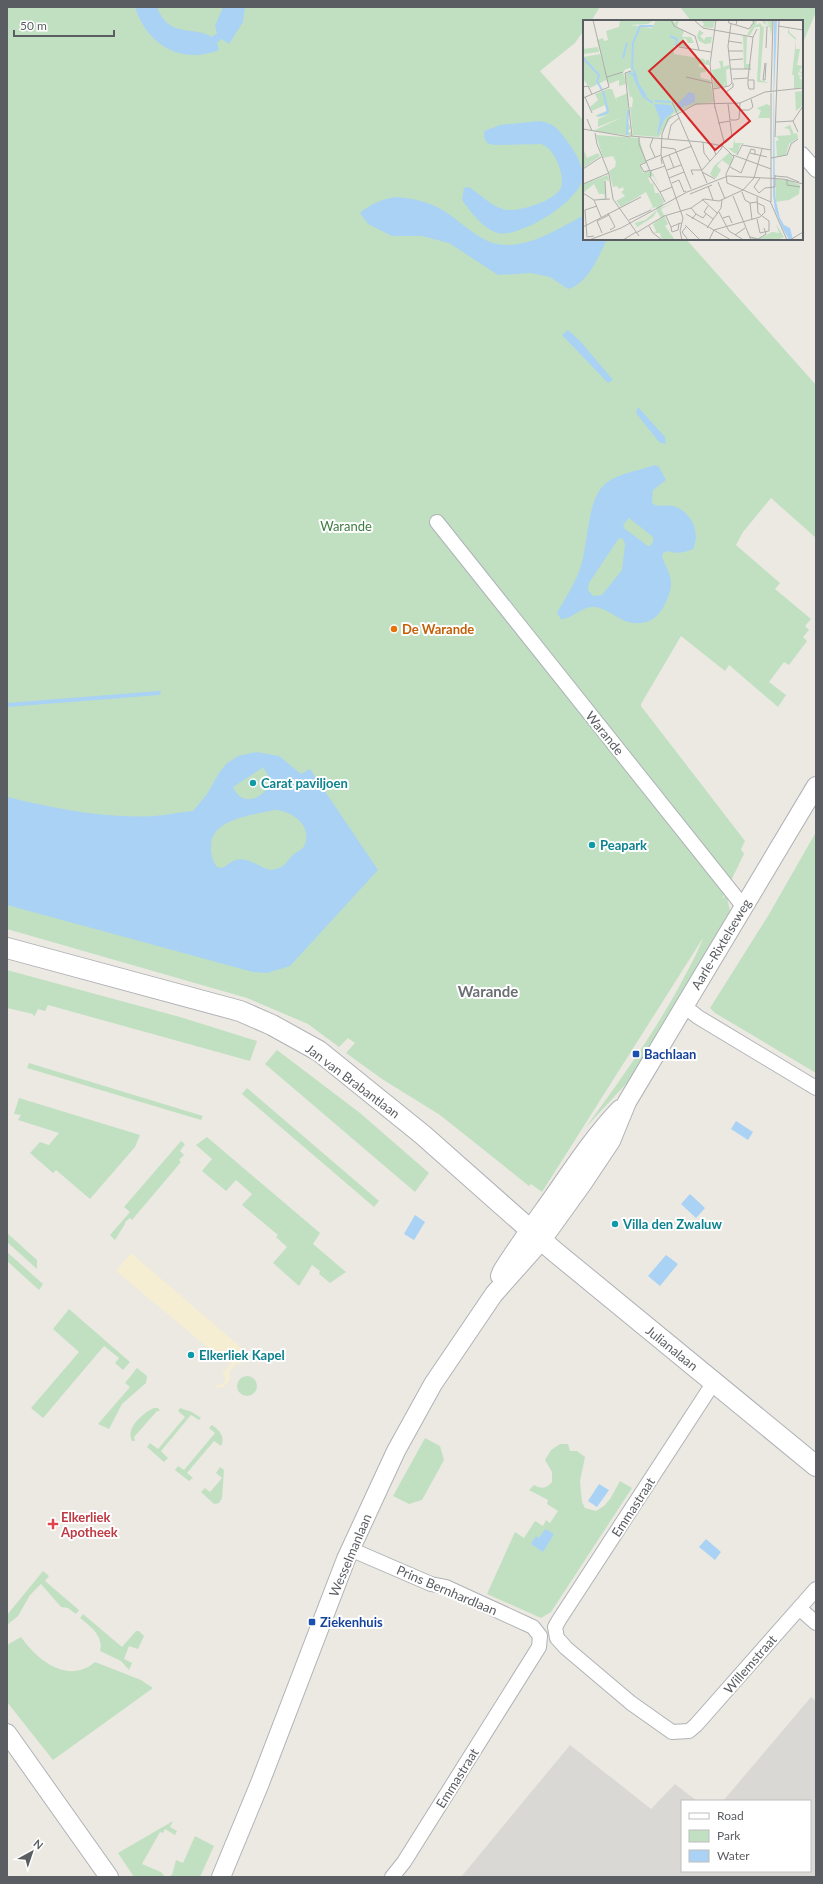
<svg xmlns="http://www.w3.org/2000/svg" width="823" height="1884" viewBox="0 0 823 1884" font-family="Lato,sans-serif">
	<rect width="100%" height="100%" fill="#ebe9e2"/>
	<path fill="#dad8d4" d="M811,1697L816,1701V1877H461L570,1745L651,1809L675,1784L697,1801H682V1871H810V1801H723Z"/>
	<path fill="#c1e0c2" d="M7,7H600L591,21H584V30L575,43L540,71L584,121V239H686L816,385V538L771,498L743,532L736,545L780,583L775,589L811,619L805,626L809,630L803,637L807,641L789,665L784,662L769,682L786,695L778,707L729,665L725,671L681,636L641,704V706L745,841L741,849L744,854L722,899L725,896L727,897L730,911L647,1055L626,1084L586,1127C619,1082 652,1036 679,987C687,971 697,955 703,938L542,1192L531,1184L529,1186L440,1115L382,1079L346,1053L355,1043L348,1038L339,1047L308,1024L247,998L7,929Z
		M680,7H816V12L802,45V21H691Z
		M816,832V1073L715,1013L710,1008L768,916Z
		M7,970L180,1017L257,1041L250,1061L48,1005L45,1011L38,1009L34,1017L33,1014L7,1008Z
		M277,1050L360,1113L429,1173L415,1192L265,1064Z
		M29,1063L203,1116L201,1120L27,1068Z
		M247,1088L379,1201L374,1207L242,1094Z
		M19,1098L140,1135L135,1147L90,1199L56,1170L53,1173L30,1153L40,1142L49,1145L59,1133L18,1120L21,1115L14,1114Z
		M207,1137L320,1233L313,1244L346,1272L330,1283L319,1274L320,1271L312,1265L299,1286L273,1263L287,1247L276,1237L278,1235L242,1205L252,1194L236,1180L226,1191L202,1171L212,1159L196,1145Z
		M181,1141L185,1144L180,1151L184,1155L179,1160L181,1162L132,1220L130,1218L125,1222V1224L115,1240L110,1235L130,1212L124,1207Z
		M7,1233L37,1260V1269L7,1242Z
		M7,1252L43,1284L39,1290L7,1261Z
		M69,1309L130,1362L123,1370L115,1363L119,1358L104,1346L43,1418L31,1408L79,1352L53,1329Z
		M137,1368L147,1376L146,1383L122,1404L109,1429L98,1424L130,1387L125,1383Z
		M237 1386a10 10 0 1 1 20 0a10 10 0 1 1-20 0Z
		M154,1408H158L160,1411H157L134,1437L135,1441H132C125,1428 144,1412 154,1408Z
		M180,1408L192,1412L201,1418L199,1420L191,1415L161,1451L168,1458L164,1462L147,1447L150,1443L158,1449L185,1417L178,1411Z
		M212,1425C219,1430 226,1437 221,1446L214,1441L187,1473L193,1478L189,1481L175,1470L178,1466L184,1470L215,1433L209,1428Z
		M425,1438L440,1446L444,1460L422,1500L409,1504L393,1496Z
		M560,1444H568L570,1451H577L585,1457L580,1481L582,1502L585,1508L596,1511L604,1506L610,1499L620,1481L632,1488L551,1612L541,1618L487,1594L515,1532L524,1538L535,1521L543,1526L546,1520L550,1523L558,1511L547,1504L548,1500L529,1490L534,1485C542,1489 546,1489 552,1482V1472L545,1460L551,1450Z
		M220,1467L224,1470L222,1498L219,1503L214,1504L201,1492L205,1488L210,1492L222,1478L216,1473Z
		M43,1571L49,1576L45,1581L79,1610L76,1614L68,1608L61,1607L41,1584L30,1595L18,1616L7,1625V1615Z
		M83,1614L122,1647L136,1631H139L144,1636L138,1649L129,1646L124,1659L132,1663L129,1670L121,1661L100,1651C104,1636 90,1626 80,1618Z
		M21,1637C37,1660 68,1685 95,1662L141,1680L153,1688L53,1760L7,1702V1645Z
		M173,1821L170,1827L177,1831L175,1835L165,1829L163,1833L160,1832L142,1864L161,1872L165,1877H134L118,1853Z
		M195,1836L214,1846L200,1877H167L172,1875L176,1860L183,1863Z"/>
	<path fill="#f5eed3" d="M131,1253L249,1354L240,1365L237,1363L229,1372L230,1380L223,1387L215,1388L217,1385L222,1384L225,1381V1376L222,1374L232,1362L224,1354L220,1358L116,1271Z"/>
	<path fill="#a9d2f4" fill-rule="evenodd" d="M135,7H157C169,39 192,25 212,37L217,33L215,26L223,7H245L243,22L229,44L222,39L217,43L219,50C181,65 147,45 135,7Z
		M540,121C554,123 559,130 567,141C574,150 582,163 583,175C584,200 518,239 498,233C483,229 471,212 462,200L464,188L469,187C480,194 494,209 508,210C522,211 554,201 561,188C564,180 560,168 557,161C553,153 549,147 541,144L494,145L487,143L484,137V131L500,125Z
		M394,197C413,198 427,201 444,211C464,223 481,245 507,245C534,245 562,227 584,215V239H607C599,256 588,284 568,289L550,277L531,273L498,275L449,243L422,236H392L368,224L360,213C370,204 381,200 394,197Z
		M568,330L581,342L613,380L608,383L562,335Z
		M638,407L665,437L666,444L659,442L636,413Z
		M655,465L659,467L666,480L653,490L652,503C657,508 666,504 673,506C691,511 701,532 693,549C683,553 677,554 667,551L663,553L662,557C665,565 671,574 671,583C671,594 663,612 654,618C650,622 640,624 634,623C619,622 609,608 594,607C581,606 573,619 561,619L557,613C565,599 574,585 580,569C588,547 587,500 604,485C617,473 639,471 655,465ZM629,518L653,537V542L650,546H648L625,529L623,525ZM619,538L623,539L625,544L622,570L602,595L593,596L588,590L589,583Z
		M256,752L279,756L301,774L310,769L378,870L290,966L267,973L253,972L7,905V797C55,808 104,819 154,816C167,815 180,812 193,811L207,794L219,773L226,764L238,756ZM261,766C285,787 245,816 233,787L262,768ZM274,810C290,810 312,824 305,844C304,849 298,851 294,854C290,857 287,863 283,866C280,868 275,869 271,870C259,868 249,856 236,860C231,861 227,866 222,868L217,867C212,860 211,854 211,846C211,819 253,815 274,810Z
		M736,1121L753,1132L748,1140L731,1129Z
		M690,1194L705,1208L696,1218L681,1204Z
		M415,1215L425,1222L414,1240L404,1234Z
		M666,1255L678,1264L660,1286L648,1276Z
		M599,1484L609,1490L597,1507L588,1501Z
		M545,1529L554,1534L543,1552L531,1544L536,1536L539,1538Z
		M706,1539L721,1552L715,1560L699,1547Z"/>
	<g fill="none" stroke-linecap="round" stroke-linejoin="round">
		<path stroke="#a9d2f4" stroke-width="4" d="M7,705L159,693"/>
		<defs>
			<path id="minor" d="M802,154L816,170
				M437,522L743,906
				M684,1006L698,1017L816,1088
				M714,1382L559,1620L555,1627L557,1638L566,1648L631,1703L672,1732L689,1731L696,1725L816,1589
				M350,1549L431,1584L446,1587L533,1627L540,1636L539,1647L404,1862L392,1877
				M799,1608L816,1623"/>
			<path id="tertiary" d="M500,1276L502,1271C521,1241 542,1213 562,1184C580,1158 598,1132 620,1109
				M7,1733L109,1877
				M221,1877L260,1783L346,1559L396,1451L433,1384L494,1294L542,1240L583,1183L611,1141L627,1102L816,786"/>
			<path id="secondary" d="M7,948L240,1011L272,1025L319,1051L423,1135L554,1251L816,1466"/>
		</defs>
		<use href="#minor" stroke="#afb2b6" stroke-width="16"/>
		<use href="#tertiary" stroke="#afb2b6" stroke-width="20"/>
		<use href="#secondary" stroke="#afb1b6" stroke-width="22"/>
		<use href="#minor" stroke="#fff" stroke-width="14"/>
		<use href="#tertiary" stroke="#fff" stroke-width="18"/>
		<use href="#secondary" stroke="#fff" stroke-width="20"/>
	</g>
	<circle fill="#e8710a" stroke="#fff" stroke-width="1.5" cx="394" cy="629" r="4"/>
	<g fill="#0f9aa8" stroke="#fff" stroke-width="1.5">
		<circle cx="253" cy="783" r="4"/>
		<circle cx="592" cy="845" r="4"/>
		<circle cx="615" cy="1224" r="4"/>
		<circle cx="191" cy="1355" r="4"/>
	</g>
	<g fill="#1a4fb4" stroke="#fff" stroke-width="1.5">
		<rect x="632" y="1050" width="8" height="8" rx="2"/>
		<rect x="308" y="1618" width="8" height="8" rx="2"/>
	</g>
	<path fill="#e0444e" stroke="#fff" stroke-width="1.5" d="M51 1518h4v4h4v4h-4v4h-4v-4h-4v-4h4z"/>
	<g text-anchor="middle" stroke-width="4" stroke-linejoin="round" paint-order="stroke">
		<g font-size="13" fill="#3e7c42" stroke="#fff">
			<text x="346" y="531">Warande</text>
		</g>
		<g font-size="13" font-weight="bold" fill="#c56008" stroke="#fff" text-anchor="start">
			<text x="402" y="634">De Warande</text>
		</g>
		<g font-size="13" fill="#5a5d61" stroke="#fff">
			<text transform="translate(605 733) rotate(51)" y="5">Warande</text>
			<text transform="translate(721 944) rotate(-59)" y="5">Aarle-Rixtelseweg</text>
			<text transform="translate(353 1081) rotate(37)" y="5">Jan van Brabantlaan</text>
			<text transform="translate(672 1348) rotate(39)" y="5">Julianalaan</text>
			<text transform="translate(633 1507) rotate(-57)" y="5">Emmastraat</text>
			<text transform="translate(350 1555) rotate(-67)" y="5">Wesselmanlaan</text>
			<text transform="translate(447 1590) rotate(23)" y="5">Prins Bernhardlaan</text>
			<text transform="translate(750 1664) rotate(-49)" y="5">Willemstraat</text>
			<text transform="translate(457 1778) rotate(-58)" y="5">Emmastraat</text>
		</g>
		<g font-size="13" font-weight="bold" fill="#0d838f" stroke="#fff" text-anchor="start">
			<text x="261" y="788">Carat paviljoen</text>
			<text x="600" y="850">Peapark</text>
			<text x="623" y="1229">Villa den Zwaluw</text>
			<text x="199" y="1360">Elkerliek Kapel</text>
		</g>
		<g font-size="13" font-weight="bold" fill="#164399" stroke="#fff" text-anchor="start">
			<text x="644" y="1059">Bachlaan</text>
			<text x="320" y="1627">Ziekenhuis</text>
		</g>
		<g font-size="13" font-weight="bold" fill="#be3a42" stroke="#fff" text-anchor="start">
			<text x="61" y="1522">Elkerliek<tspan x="61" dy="15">Apotheek</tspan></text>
		</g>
		<g font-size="15" font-weight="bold" fill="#6b6f73" stroke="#fff">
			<text x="488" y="997">Warande</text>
		</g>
	</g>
	<g transform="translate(583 20)">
		<rect width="220" height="220" fill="#ebe9e2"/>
		<path d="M37,0H71L65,4L48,5L69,8L73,0H90L91,3L96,0L94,7L89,5L101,11L99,17H108L111,23H105L103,19L100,18L103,27L91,26V34L121,39L123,43V40H126V45L116,44V47L122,48L123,52L117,53L118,58L127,60L131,82L108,86L90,94L76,117L50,115L47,87H49L50,79L48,76L47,78L42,54L48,51V48L43,49L40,52L43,64L36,66V60L26,64L14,20L20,18L21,21L25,20L23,11L36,7ZM118,0H132L130,8L119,7L121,4ZM169,0H174L173,5L177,3L180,7L188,5L181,4L178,0L184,1L182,3L184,4L188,2L184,3L185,0L190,1L188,16L187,7H181L177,60L186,63L174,62L177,7H172L167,15H164L171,2ZM205,8L207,13L213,18V29H217L214,45L220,46L216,51L219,52L220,54L215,52L216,56L218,55L220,56L216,57L220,62V67L211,69V55H209L213,20L205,13ZM116,10L121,13L117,16L121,20L123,17H129L128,23L122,24L116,21L114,17ZM160,16H164L163,44H168L167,49H161ZM15,27L16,32L0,34V29ZM17,34L26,63L23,60L7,68L0,59V37ZM136,41H140V47L146,45L147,48L143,50L144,66H142V61L141,66L131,68L129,50L138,48ZM25,69H29L34,82L33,78L45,73V102L48,108L44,112H48L49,116L10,111L40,97L15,107V99L24,95L14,97L13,95L24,91L22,85L9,91L7,87L15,80L12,74ZM219,71L220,85L213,91L212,72ZM184,84L187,86V98H175L178,91L174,88ZM207,105L211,114L214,113L215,118L206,124L203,135L194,137L193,121L196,120L193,116L208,115L206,109L201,108ZM13,115L56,118L63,142L57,144L60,153L67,150L70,154L78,170L70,156L65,158L68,164L70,163L72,173H76L81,182L78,188L93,182L78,189L85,204L82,206L92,220H79L77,213H71L73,211L70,204L78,198L74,191L70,197L54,207L52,203L62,200L74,190L73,187L67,189L70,187L63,172L38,187L33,181L42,176L38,172L41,170L40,167L36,169L34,166L30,167L26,151L32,147L33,142L30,136L20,138ZM151,119L152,123H162L157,125L154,134L151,133L145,128H150ZM0,128L4,138L15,133L17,136L0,148ZM147,132L150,138L147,146L139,140L134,146L138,150L133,158L130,157L127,154L131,146ZM25,155L26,161L22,160L23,179L14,178H22L21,174H16L11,164L0,173V164ZM193,159L205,160L217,165L216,174L206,180L192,182ZM193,204L201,217L194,220H188L196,216L187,220H169L168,217L175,219L189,212L196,213Z" fill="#c1e0c2"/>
		<path d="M191,0H194L191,74L192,177L197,198L201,205L207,208L210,220H206L200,209L192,190L190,175ZM106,72L112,74V82L95,89L93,85ZM71,84L88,85L91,91L81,100L76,113L74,115L77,99Z" fill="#a9d2f4"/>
		<path fill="none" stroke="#a9d2f4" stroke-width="2" d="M87,16L94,19L93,26M0,38L16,55L14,61L19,70M40,38L44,23M49,50L50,23L57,6H70M51,50L55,64L63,76M46,53L50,54L60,76L70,83M72,81L88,82M16,96L25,92L20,71M44,115L45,90"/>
		<path fill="none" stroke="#adadaa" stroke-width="1" d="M88,0L91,6L112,16L116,30M111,0L120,8L170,17M145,0L146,3L153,5L154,0M153,5L166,9L171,2L168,0M195,6L220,10M145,21L159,23M96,27L128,32M183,28L184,7M145,31H160M146,40L160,39M182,43L180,60H182L183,43M148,49H168M48,51L42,53L49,116M24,57L40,52M103,57L129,63M150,59L165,58M165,60H171V69H166L165,65V58L170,17L174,9M0,67L5,66L9,74M130,69L146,66L149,63L145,26L148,4M143,72L150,67V63M188,72L190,0M2,77L9,93M0,78L26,67L10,0M89,82L94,93M145,84L147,100H153L156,99L157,83M132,87L141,122L138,129M132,88L127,44L133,0M156,90H166L170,87L168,79M94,93L124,163M4,99L9,111M210,101L220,86M210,101L215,112M193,102L210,101M135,103L147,101L149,117L142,123M0,109L47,117M12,113L14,124L26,154L30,179L56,216M47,116L119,122L140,126L151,137L143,154L144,163L188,182M56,117V124L67,151L82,146M192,117L196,0M70,118L67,126L72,137M85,119L88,105L96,98M120,122L121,133L127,141M128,123L133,135M78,127L92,129L108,169M167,133L184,137M86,135L91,148M150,135L188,149M154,135L159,125L188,130M188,138L204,135L208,124L215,119M63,141L78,135M64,142L57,145L61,152L67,150M79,144L78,138L109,126M147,147L158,153L168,129L172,130V135M0,149L18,137M84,150L98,145M119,150L138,129M68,151L67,157L77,172M119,152L132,159M110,155L108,150H119M192,156L204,157L216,162M86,158L101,152M177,158L171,167L176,173L182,168L192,167V155M204,159V165L217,167M22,161L23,179M135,162L142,179M89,163L96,160L101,172L103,171M0,164L26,153M125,166L130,180M159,172L162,180L167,183L174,182M0,173L11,180L27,179M107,174L129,165M150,176L168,220M119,179L135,194M11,180L18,197M187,181L204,220M82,182L77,172L89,167M188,182V73M167,183L169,200M125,186L121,192L130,199M108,188L113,194L109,199M136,192L146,211L159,219M25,193L32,207L27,210M103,194L148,220M113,194L120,198L123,194M83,196L88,207M140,198L146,196L149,203M174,199L177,213L186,211V201L175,193L174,177M46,200L68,190M96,203L95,210L89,212L88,207L95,204L97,203L99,204M102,205L117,220M66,206L70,213L79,220M0,207L58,177M103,207L99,212L105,220M124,208L138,188L139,180M19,213L14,201L26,195M53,213L81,196L108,188L121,179L136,181L160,170L171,158L179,129M152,215L162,208M11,216L4,217L2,190L14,186M167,217L175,219L183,214L181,208M6,220L38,208L104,172L145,156L200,159L220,164M40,220L53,212M99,220L97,211L100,198L78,135L79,114L85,99L113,84L157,83L182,72L220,68M126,220L131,210L177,197L182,192L181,186L174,183M207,220L220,212"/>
		<path fill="#d62828" fill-opacity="0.15" stroke="#d62828" stroke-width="2" d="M100,21L167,101L132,130L66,51Z"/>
		<rect width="220" height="220" fill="none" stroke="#5a5d61" stroke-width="2"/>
	</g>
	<rect width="823" height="1884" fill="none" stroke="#5a5d61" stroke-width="16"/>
	<rect x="681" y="1800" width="130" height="72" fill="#ffffff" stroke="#bdbec0"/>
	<rect x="689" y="1813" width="20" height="6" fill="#ffffff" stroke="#bdbec0"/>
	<text x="717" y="1820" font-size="12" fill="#5a5d61">Road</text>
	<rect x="689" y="1830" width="20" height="12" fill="#c1e0c2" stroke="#bdbec0"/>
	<text x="717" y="1840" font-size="12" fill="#5a5d61">Park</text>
	<rect x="689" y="1850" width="20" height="12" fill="#a9d2f4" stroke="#bdbec0"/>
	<text x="717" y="1860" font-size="12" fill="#5a5d61">Water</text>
	<g transform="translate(32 1852) rotate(40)" stroke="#ffffff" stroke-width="3" paint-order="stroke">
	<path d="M0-3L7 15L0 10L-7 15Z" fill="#5a5d61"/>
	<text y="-6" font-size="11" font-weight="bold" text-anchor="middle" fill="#5a5d61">N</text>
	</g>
	<path d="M14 30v6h100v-6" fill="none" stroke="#5a5d61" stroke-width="2"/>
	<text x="20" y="30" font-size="12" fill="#5a5d61" stroke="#ffffff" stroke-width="3" paint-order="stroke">50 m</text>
</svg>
